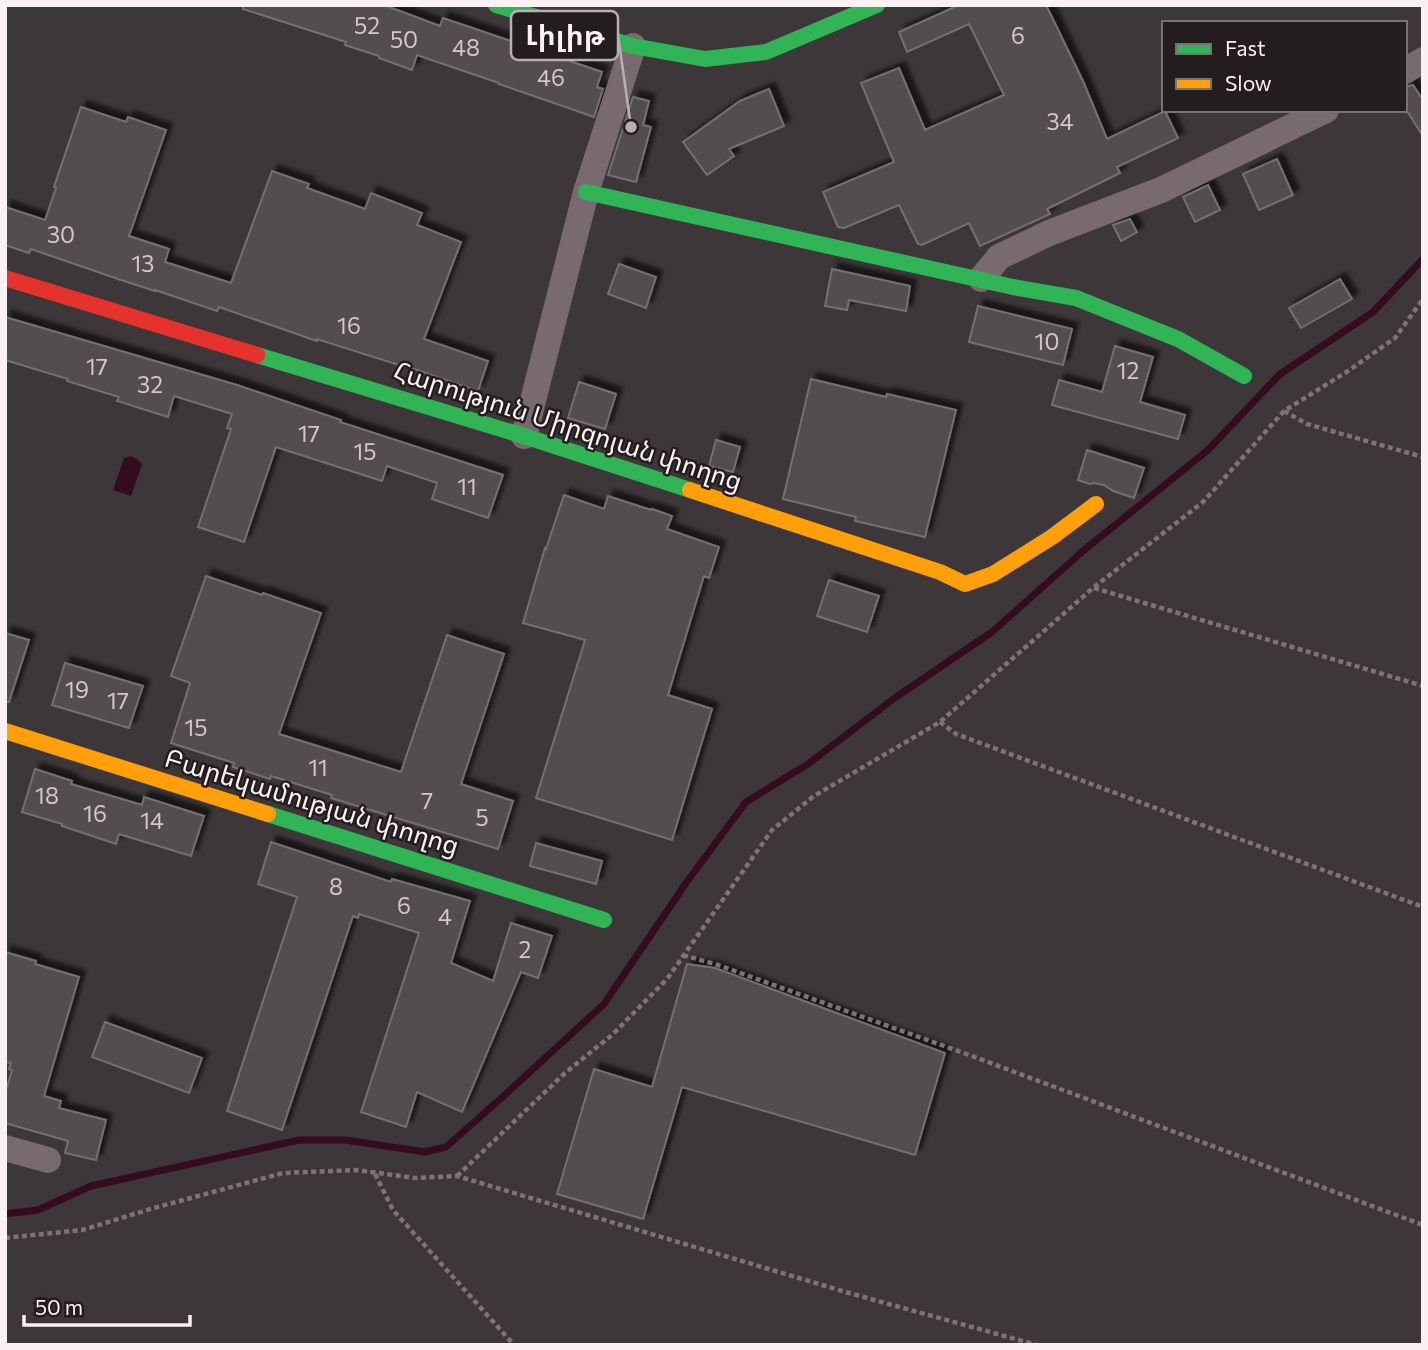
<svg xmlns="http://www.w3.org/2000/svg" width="1428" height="1350" viewBox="0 0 1428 1350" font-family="Commissioner,'Noto Sans Armenian',sans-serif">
	<defs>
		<filter id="shadow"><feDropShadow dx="6" dy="-6" stdDeviation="2" flood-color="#0009"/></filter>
	</defs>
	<rect width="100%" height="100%" fill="#3d3739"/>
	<path fill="#350b20" d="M131,456L137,459L142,464L131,496L113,490L124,458Z"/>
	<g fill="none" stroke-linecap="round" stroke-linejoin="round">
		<path stroke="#350b20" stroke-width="7" d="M5,1214L38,1210L91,1186L299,1140H345L425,1152L446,1147L508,1092L604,1004L686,883L746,802L808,764L896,697L992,632L1083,551L1208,450L1280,374L1373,312L1423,259"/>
	</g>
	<path fill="#524d4f" stroke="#756f71" stroke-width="2" filter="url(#shadow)" d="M243,5H384L440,26L443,18L602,72L597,87L603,89L594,117L499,84V83L417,55L412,70L379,58V56L345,45L346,42L243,9Z
		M959,5H1046L1083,81L1107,139L1165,111L1178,138L1117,167L1120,173L1047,209L1050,214L980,246L969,223L922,245L918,244L899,205L844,228L838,227L823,192L894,162L861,83L899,68L925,130L1004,95L969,24L907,52L899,32Z
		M1413,85L1423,100V136L1405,108V87Z
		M769,89L784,126L729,149L734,156L707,175L683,142L740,101Z
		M633,97L649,101L643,125L651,127L636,182L608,175Z
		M81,107L126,122L128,117L166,130L129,236L169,249L165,262L231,283L272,171L309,184L307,188L365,209L371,193L422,213L417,225L461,242L424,339L488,361L478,391L405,366V367L317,339V341L219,307L217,311L155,290V291L118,279L31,249L29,253L5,245V207L45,220L56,188L54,187Z
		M1277,159L1293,195L1259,210L1243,174Z
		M1208,185L1220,210L1195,222L1183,197Z
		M1130,219L1137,232L1121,241L1113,225Z
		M619,264L656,277L646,308L608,294Z
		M832,269L910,286L906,311L849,300L847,310L825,306Z
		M1340,279L1352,299L1301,328L1289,308Z
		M978,306L1072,329L1063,365L969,342Z
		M5,317L237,385L341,420L340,422L503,475L488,518L432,499L437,483L387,466L382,481L276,447L244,542L198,527L231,429L227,428L232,414L174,396L168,417L117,401L119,397L67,381L68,379L5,360Z
		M1115,346L1153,357L1140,402L1185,415L1178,439L1052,405L1059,380L1102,392Z
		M811,379L886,397L887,394L956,410L925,537L855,521L856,517L783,499Z
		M579,382L616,394L605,429L568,418Z
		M716,440L740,447L733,472L709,466Z
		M1087,450L1144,468L1134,498L1113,491L1104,485L1094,483L1090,484L1078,480Z
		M564,495L604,509L608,496L651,510L652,509L672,516L667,529L719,547L709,578L704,576L668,695L712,709L672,840L536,798L585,640L523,623L545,548L546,549Z
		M206,576L262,595L263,593L321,613L279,734L401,772L447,635L504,654L461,784L513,801L498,849L331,798L332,795L271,776L270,779L233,767L234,763L171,743L190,683L171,676Z
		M829,580L879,596L867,632L817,616Z
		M5,633L29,640L9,702H5Z
		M65,663L143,686L129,728L52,705Z
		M35,769L72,781L71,784L142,805L144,797L204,816L191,856L119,834L116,844L62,826V824L22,812Z
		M271,842L391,882L392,879L470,901L451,963L493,981L511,923L552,936L538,978L521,972L462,1112L417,1092L406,1127L361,1112L419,933L359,914L358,918L353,916L282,1130L227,1111L297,897L258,884Z
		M536,843L602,861L596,884L530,866Z
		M5,952L36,961L35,964L79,977L44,1096L61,1101L59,1108L106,1120L96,1160L65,1153L68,1141L5,1123V1094L12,1070L9,1069L11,1063L5,1062Z
		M687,964L715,968L945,1053L915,1155L682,1087L643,1219L557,1194L594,1069L652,1087Z
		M105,1022L202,1058L189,1093L92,1057Z"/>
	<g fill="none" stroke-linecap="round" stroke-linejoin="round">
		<path stroke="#7e7478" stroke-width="4.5" stroke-dasharray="5 3.5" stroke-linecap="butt" d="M1284,411L1307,424L1423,457
			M1094,588L1423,686
			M940,722L956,734L1423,907
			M683,955L718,965L972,1056L1423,1225
			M375,1174L393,1210L514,1345
			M457,1176L565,1073L612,1035L667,979L772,830L814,796L940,722L1093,588L1203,502L1284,411L1348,371L1395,338L1423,299
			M5,1238L82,1230L154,1208L283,1173L357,1170L415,1178L457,1176L849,1293L1037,1345"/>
		<path stroke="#786a6f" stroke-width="26" d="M1405,71L1423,60
			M981,279L999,257L1049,233L1161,190L1326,110
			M524,436L586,192L633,46
			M5,1148L48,1160"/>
		<path stroke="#30b455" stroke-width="16" d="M496,5L633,46L705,59L766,52L877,5
			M586,192L1013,287L1076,298L1178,339L1244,376
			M257,355L524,436L690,490
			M268,814L604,920"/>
		<path stroke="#ff9f0a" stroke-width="16" d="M690,490L940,572L965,584L993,574L1052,537L1096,504
			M5,731L268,814"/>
		<path stroke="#e5322d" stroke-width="16" d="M5,278L257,355"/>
	</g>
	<g text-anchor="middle" stroke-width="5" stroke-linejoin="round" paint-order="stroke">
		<g font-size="23" fill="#d0c8cb">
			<text x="367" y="34">52</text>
			<text x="1018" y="44">6</text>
			<text x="404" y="48">50</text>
			<text x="466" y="56">48</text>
			<text x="551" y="86">46</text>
			<text x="1060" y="130">34</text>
			<text x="61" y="243">30</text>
			<text x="143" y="272">13</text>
			<text x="349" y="334">16</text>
			<text x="1047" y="350">10</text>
			<text x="97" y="375">17</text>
			<text x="1128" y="379">12</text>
			<text x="150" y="393">32</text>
			<text x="309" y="442">17</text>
			<text x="365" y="460">15</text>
			<text x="467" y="495">11</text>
			<text x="77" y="698">19</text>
			<text x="118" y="709">17</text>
			<text x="196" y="736">15</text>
			<text x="318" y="776">11</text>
			<text x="47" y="804">18</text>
			<text x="427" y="809">7</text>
			<text x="95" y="822">16</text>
			<text x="482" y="826">5</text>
			<text x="152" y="829">14</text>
			<text x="336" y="895">8</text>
			<text x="404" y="914">6</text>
			<text x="445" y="925">4</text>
			<text x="525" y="958">2</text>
		</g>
		<g font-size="26" fill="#faf1f4" stroke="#231d1f">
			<text transform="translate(568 426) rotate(18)" y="9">Հարություն Միրզոյան փողոց</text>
			<text transform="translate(312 802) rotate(17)" y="9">Բարեկամության փողոց</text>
		</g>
	</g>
	<path fill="none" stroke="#b8b0b3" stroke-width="2.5" d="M631 127L618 35"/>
	<circle fill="#b8b0b3" stroke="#231d1f" stroke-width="2.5" cx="631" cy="127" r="7"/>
	<rect fill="#231d1f" stroke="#b8b0b3" stroke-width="2.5" x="511" y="11" width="107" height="49" rx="7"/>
	<g font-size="28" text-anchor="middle" font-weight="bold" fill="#faf1f4">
		<text x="565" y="45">Լիլիթ</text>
	</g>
	<rect width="1428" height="1350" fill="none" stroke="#faf1f4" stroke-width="14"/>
	<rect x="1162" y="21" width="245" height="91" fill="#231d1f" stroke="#797274" stroke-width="2"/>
	<rect x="1176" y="44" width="35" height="10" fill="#30b455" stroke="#797274" stroke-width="2"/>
	<text x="1225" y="56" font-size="21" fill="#faf1f4">Fast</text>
	<rect x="1176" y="79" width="35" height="10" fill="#ff9f0a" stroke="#797274" stroke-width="2"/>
	<text x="1225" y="91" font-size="21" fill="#faf1f4">Slow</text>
	<path d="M24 1315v10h166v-10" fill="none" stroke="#faf1f4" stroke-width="3.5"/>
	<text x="35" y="1315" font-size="21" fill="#faf1f4" stroke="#231d1f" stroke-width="5" paint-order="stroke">50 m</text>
</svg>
